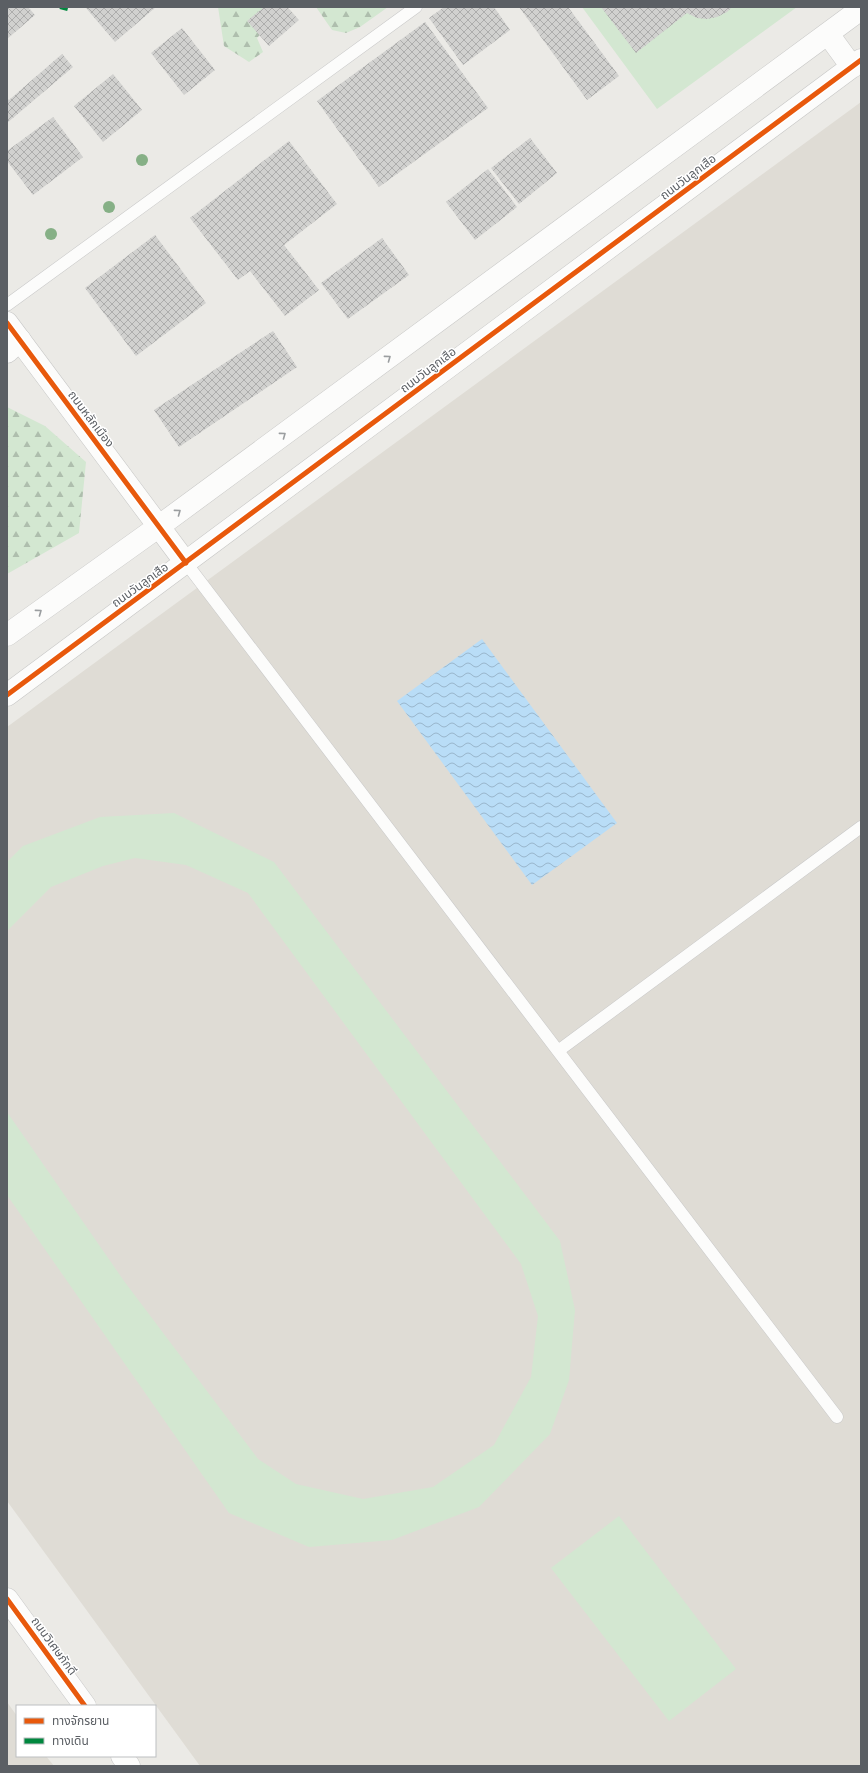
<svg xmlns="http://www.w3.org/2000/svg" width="868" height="1773" viewBox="0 0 868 1773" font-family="'Work Sans','Noto Sans Thai',sans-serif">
	<defs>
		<pattern id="forest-firs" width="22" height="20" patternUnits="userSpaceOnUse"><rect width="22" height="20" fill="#d3e7d1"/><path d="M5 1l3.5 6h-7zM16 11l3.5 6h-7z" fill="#aebead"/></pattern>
		<pattern id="water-waves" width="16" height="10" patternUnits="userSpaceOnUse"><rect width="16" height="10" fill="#b9ddf7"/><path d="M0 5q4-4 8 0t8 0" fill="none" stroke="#99b6cc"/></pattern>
		<pattern id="building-cross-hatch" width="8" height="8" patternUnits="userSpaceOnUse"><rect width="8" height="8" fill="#d1d1cf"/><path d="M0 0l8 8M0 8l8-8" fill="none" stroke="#adadac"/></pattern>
	</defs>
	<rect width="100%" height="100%" fill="#ebeae6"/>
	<path fill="#dfdcd5" d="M861,102V1766H200L7,1501V727Z
		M7,1702L17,1716V1756H46L54,1766H7Z"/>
	<path fill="url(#forest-firs)" d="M218,7H286L257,38L263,52L249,62L224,46Z
		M316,7H388L360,27L346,33L332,30Z
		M7,407L45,426L86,462L79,533L7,574Z"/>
	<path fill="#d3e7d1" d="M582,7H797L657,109Z
		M174,813L274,862L560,1241L575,1310L569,1380L550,1434L479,1507L392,1540L309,1547L229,1513L7,1195V1112L124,1281L258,1459L296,1484L363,1499L433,1487L494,1445L531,1377L538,1316L521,1264L248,893L186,865L135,858L103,866L51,887L7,931V862L23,846L100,817Z
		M619,1516L736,1669L669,1721L551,1568Z"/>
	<path fill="url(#water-waves)" d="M482,639L617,823L532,885L397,701Z"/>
	<path fill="url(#building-cross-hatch)" d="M7,7H28L35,15L7,39Z
		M87,7H156L115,42L86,8Z
		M264,7H287L299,20L269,46L247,21Z
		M444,7H494L510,30L463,65L429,18Z
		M519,7H568L619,76L587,100Z
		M601,7H732L727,12L717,17L707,19L697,18L687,13L636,53Z
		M425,22L488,108L379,187L317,101Z
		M182,28L215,70L184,95L151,53Z
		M62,54L73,67L7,123V98L9,100Z
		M113,74L142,110L103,142L74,106Z
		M53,117L83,157L33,195L7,161V151Z
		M530,138L557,173L519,204L491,168Z
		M289,141L337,204L284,245L319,290L285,316L250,271L238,280L190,218Z
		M488,169L517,207L475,240L446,202Z
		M155,235L206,303L136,356L85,288Z
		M382,238L409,275L348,319L321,283Z
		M273,331L297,367L179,447L154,410Z"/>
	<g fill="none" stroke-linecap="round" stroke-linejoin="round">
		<defs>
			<path id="lane" d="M7,305L416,7
				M186,563L837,1417
				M558,1051L861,827"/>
			<path id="street" d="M7,352L20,340
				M7,1599L85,1706
				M122,1756L129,1766"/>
			<path id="secondary" d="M828,34L852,67
				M7,323L186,563
				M7,635L158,527L861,9
				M7,695L861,60"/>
		</defs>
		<use href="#lane" stroke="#c8c8c8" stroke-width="13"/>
		<use href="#street" stroke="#c8c8c8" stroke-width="23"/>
		<use href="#secondary" stroke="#c7c7c6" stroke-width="23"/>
		<use href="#lane" stroke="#fcfcfb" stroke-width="12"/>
		<use href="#street" stroke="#fcfcfb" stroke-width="22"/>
		<use href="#secondary" stroke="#fcfcfb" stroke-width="22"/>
		<path stroke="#00873e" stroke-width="4" stroke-dasharray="8 4" stroke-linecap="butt" d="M60,7L71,10"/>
		<defs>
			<path id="cycleway" d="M7,323L186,563
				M7,695L861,60
				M7,1599L85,1706"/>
		</defs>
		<use href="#cycleway" stroke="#fff" stroke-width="8"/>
		<use href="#cycleway" stroke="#e8590c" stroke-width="5"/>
	</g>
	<g fill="#86b086">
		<circle cx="142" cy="160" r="6"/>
		<circle cx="109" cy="207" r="6"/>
		<circle cx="51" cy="234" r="6"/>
	</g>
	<defs><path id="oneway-chevron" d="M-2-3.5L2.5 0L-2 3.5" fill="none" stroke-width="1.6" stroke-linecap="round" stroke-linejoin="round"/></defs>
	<g stroke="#9b9ea0">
		<use href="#oneway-chevron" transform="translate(388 358) rotate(-36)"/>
		<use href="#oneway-chevron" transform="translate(283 435) rotate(-36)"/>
		<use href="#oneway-chevron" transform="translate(178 512) rotate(-36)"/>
		<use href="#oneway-chevron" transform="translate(39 612) rotate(-36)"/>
	</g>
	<g text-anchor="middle" stroke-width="3" stroke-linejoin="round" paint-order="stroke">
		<g font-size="12" fill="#5b5f64" stroke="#fff">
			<text transform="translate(688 177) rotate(-37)" y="4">ถนนวันลูกเสือ</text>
			<text transform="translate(428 370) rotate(-37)" y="4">ถนนวันลูกเสือ</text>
			<text transform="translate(91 419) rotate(53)" y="4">ถนนหลักเมือง</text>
			<text transform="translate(140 585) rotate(-36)" y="4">ถนนวันลูกเสือ</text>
			<text transform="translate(54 1646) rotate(54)" y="4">ถนนวิเศษภักดี</text>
		</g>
	</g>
	<rect width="868" height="1773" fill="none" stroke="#5b5f64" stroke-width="16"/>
	<rect x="16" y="1705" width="140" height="52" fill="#ffffff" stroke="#bdbfc1"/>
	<rect x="24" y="1718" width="20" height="6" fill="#e8590c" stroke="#bdbfc1"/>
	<text x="52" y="1725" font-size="12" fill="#5b5f64">ทางจักรยาน</text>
	<rect x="24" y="1738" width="20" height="6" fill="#00873e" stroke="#bdbfc1"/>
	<text x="52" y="1745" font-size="12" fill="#5b5f64">ทางเดิน</text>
</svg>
